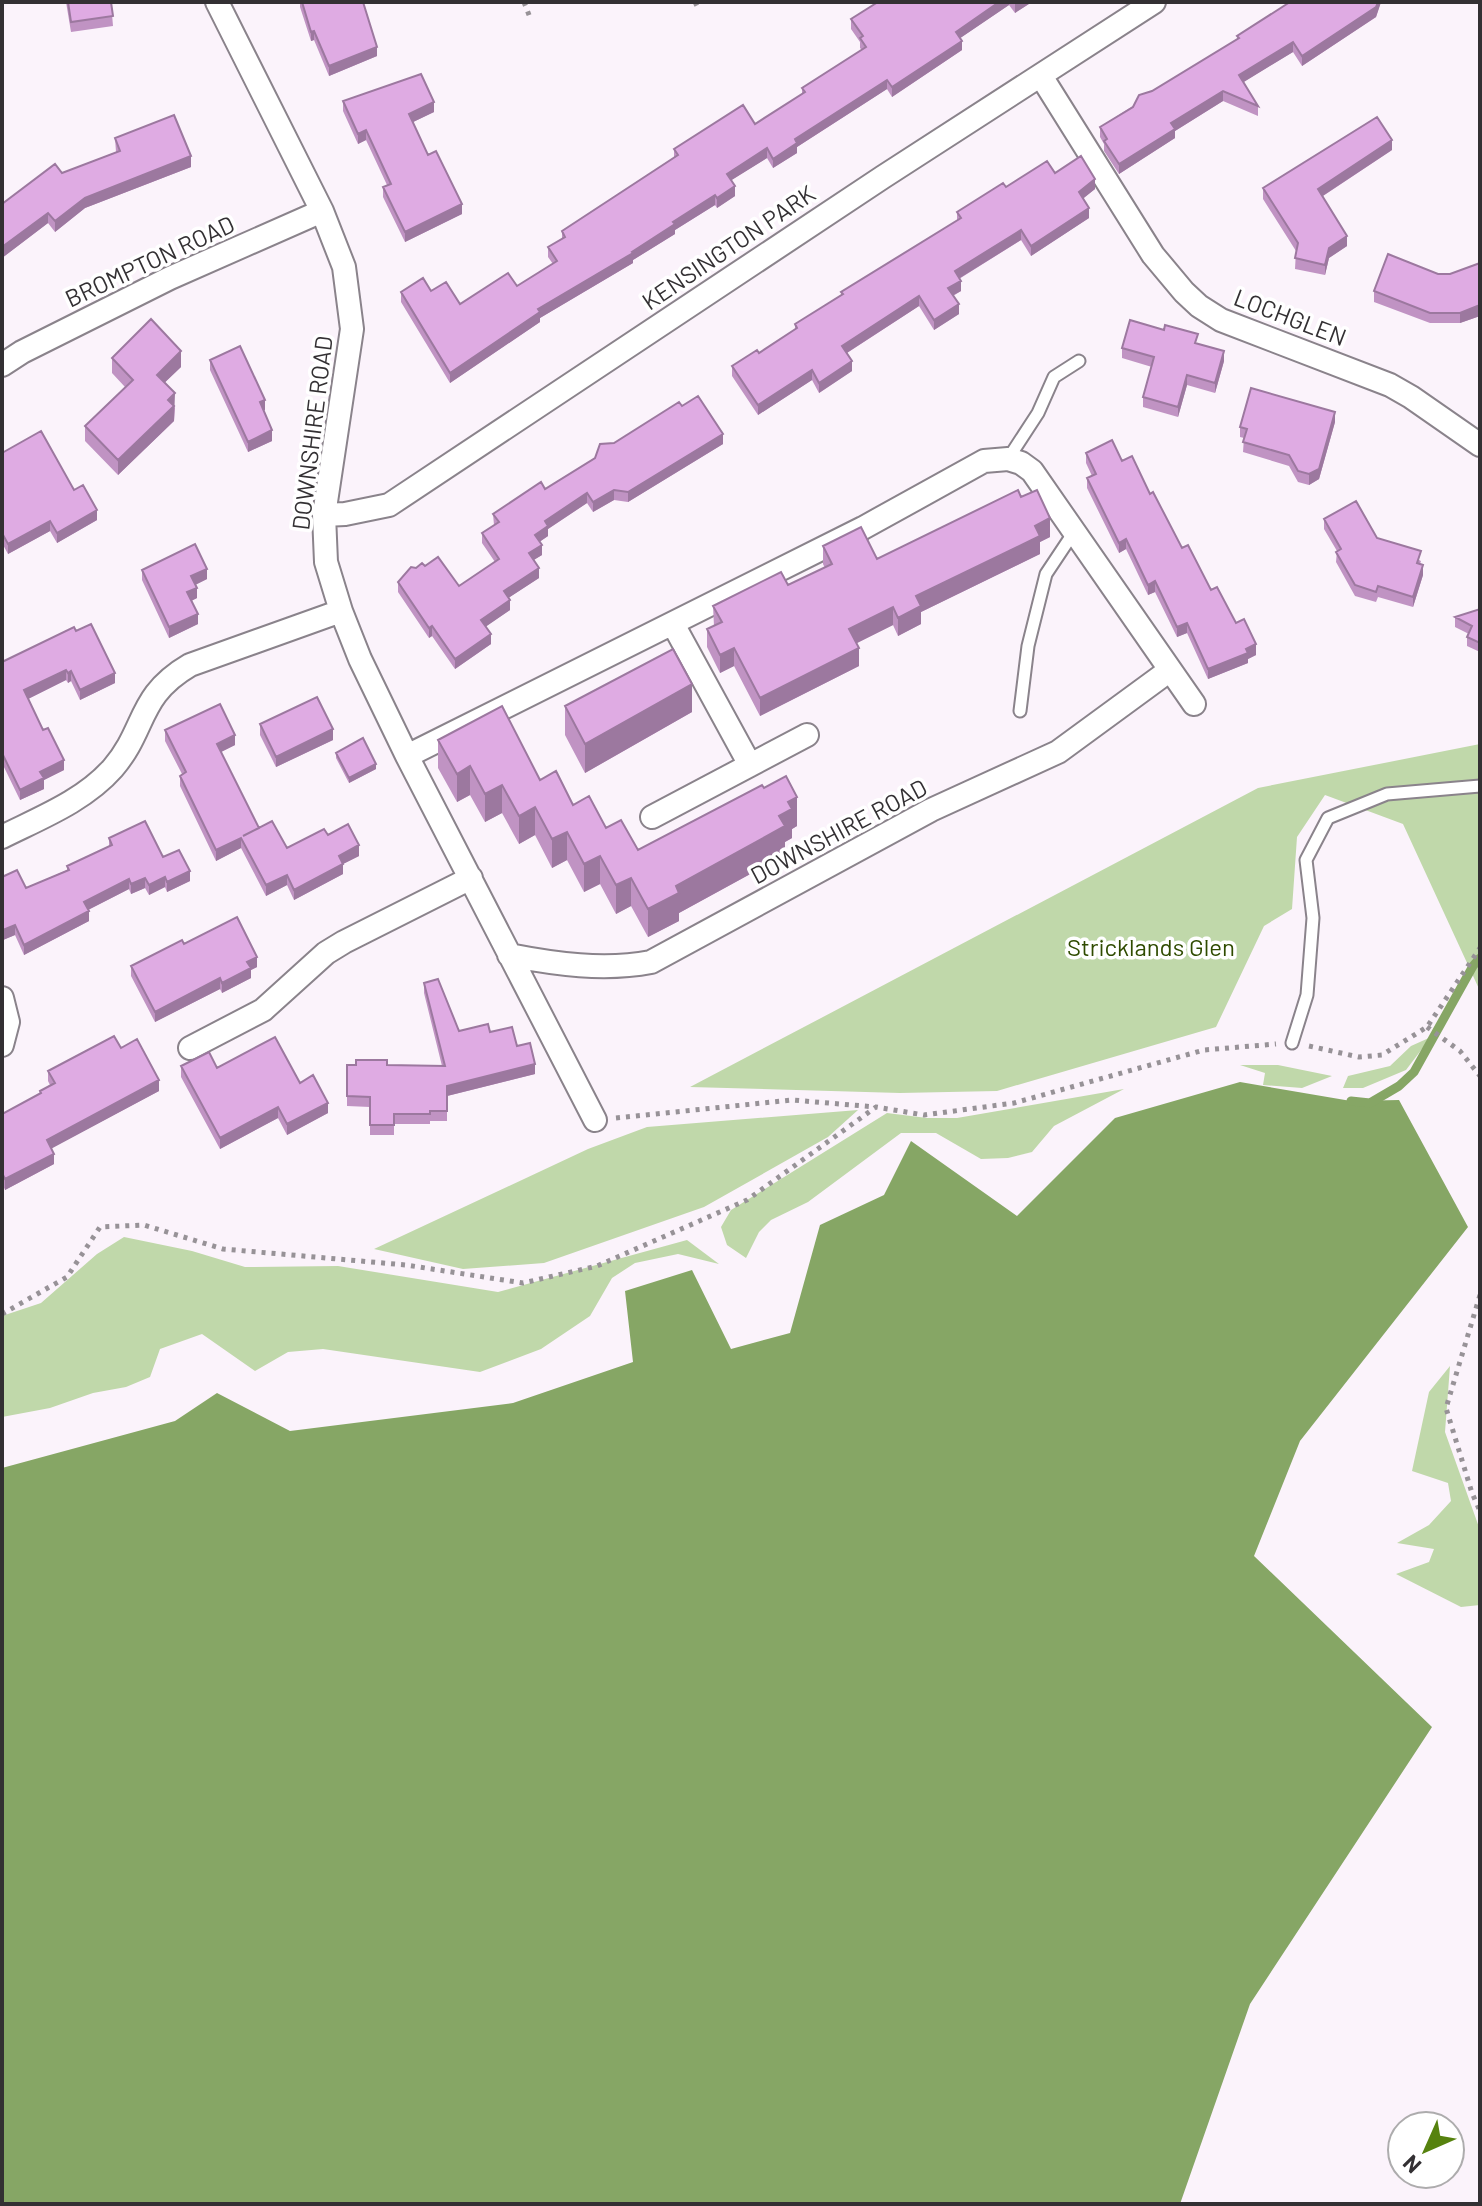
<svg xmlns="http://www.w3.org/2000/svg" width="1482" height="2206" viewBox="0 0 1482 2206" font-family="Barlow,sans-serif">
	<rect width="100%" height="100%" fill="#fbf3fb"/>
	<path fill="#c0d8aa" d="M1480,744V991L1403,824L1325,795L1297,837L1292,909L1264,926L1216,1027L997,1091L900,1093L690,1087L1258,788Z
		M1431,1037L1406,1070L1363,1088H1343L1348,1076L1390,1066L1411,1046Z
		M1240,1065H1278L1332,1076L1302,1088L1263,1085L1265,1073Z
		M1124,1089L1054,1126L1032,1152L1008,1158L981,1159L936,1133H901L808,1202L771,1220L759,1232L746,1258L727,1245L721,1227L731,1210L887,1113L927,1118H957Z
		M858,1110L828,1137L704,1207L544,1263L463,1269L374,1249L588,1149L647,1127Z
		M124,1237L192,1251L245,1267L338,1266L498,1292L687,1240L719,1264L678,1254L635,1263L612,1278L590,1316L541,1349L480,1372L323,1349L288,1352L255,1371L202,1334L160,1349L150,1377L126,1387L93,1393L50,1408L2,1417V1316L41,1303L97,1254Z
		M1450,1366L1445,1432L1480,1530V1605L1461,1607L1396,1574L1429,1562L1434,1549L1397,1543L1429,1525L1451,1501L1448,1483L1412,1471L1429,1392Z"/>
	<path fill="#86a665" d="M1240,1082L1351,1101L1399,1100L1468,1227L1300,1441L1254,1556L1432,1727L1250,2004L1180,2204H2V1468L175,1421L217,1393L290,1431L513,1403L633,1362L625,1291L692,1270L731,1349L790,1333L820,1225L884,1195L911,1141L1017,1216L1115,1118Z"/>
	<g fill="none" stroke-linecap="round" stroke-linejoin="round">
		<path stroke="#86a665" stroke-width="9" d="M1351,1101L1370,1103L1399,1086L1414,1072L1473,966L1480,958"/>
		<defs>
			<path id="service" d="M1008,459L1038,413L1054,377L1079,361
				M1020,711L1028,646L1046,574L1074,532
				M1292,1043L1307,995L1313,918L1306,860L1328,818L1387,794L1480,786"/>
			<path id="minor" d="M217,2L322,211L344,267L352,329L324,515L326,562L341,611L360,659L407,756L595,1120
				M1041,76L1153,255L1184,292L1199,306L1221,320L1390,385L1411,397L1480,445
				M2,365L22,352L170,278L322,211
				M324,515L345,514L389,505L883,177L1154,2
				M673,624L750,765
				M407,756L863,528L984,461L1008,459L1021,463L1032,471L1194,704
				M652,817L807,735
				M2,837C40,818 84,801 113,768C147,728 137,696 190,665L341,611
				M509,955C555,964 604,971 651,962L931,810L1058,752L1170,670
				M2,998L8,1022L2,1045
				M190,1048L263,1010L326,953L344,942L471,878"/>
		</defs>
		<use href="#service" stroke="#8a838b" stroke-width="15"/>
		<use href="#minor" stroke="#8a838b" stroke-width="26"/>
		<path stroke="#979297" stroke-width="5" stroke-dasharray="4 6" stroke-linecap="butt" d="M524,2L531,20
			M695,2L697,6
			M1427,1027L1460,1051L1480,1076
			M1309,1046L1359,1057L1382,1055L1427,1027L1480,948
			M616,1118L792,1100L876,1107
			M1480,1295L1446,1408L1472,1493L1480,1511
			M2,1314L67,1277L100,1227L144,1225L223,1249L406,1265L523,1283L597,1266L747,1200L876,1107L924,1115L1014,1103L1204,1050L1276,1044"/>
		<use href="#service" stroke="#fff" stroke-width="11"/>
		<use href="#minor" stroke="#fff" stroke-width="22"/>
	</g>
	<path fill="#c093c3" d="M66,2H111L113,26L71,32Z
		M300,2H363L377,56L329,76L314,40L311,41L300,7Z
		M875,2H1032L1015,13L1009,5L960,38L962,50L892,97L887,89L797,147V153L773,168L767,158L731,180L735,196L717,208L715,205L675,230V234L633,260V263L540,318V322L450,383L401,302V292L431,291L460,304L517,286L553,264L548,257V247L562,239V231L674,158V149L755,124L802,94V88L862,50L860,48V42L851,29V19L876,3Z
		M1290,2H1381L1376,17L1302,66L1293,52L1243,82L1258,106V116L1223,101L1175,131V138L1119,174L1104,151V144L1100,137V127L1237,39V36Z
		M343,101L434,112L413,122L428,155L462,214L405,242L383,197V187L387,185L366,140L358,144L343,111Z
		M115,138L191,167L85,208L55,232L48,223L2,258V204L62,173L116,152Z
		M1392,150L1323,196L1347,246L1329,258L1325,275L1295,269L1296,251L1263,199V188Z
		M1055,173L1095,189L1083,198L1089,218L1031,256L1021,240L959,279L961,291L953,296L959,314L934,330L919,306L847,353L852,371L819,393L812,380L758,415L732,376V366L759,353L795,330V324L841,295V292L957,221V212L1006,187Z
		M1480,263V316L1460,323H1430L1374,302V291L1438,274H1450Z
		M1198,344L1224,361L1215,393L1187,385L1178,417L1143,407V397L1152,367L1122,358V348Z
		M112,358L181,367L164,383L175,408L174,421L118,475L85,441V426L125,387L112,373Z
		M210,360L265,410L263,411L272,441L248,452L210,370Z
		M682,406L723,444L628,502L614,500L593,512L587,503L548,529V536L539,542L542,555L533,560L539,578L508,598L510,610L486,626L491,644L455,669L432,636L429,638L398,592V582L416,568L425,566L459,586L495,562L482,543V533L494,525L493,514L545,489L595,458L614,443Z
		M1335,422L1319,479L1309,485L1298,482L1289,466L1243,452L1244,438L1240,437V427Z
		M2,453L74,490L97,520L57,543L50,531L8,554L2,543Z
		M1086,453L1122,461L1150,494L1182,548L1236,623L1256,655L1248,659V663L1208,679L1187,633L1177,637L1155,592L1148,595L1126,549L1119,553L1087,488V478L1092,476L1086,463Z
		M1021,497L1050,537L1040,542V554L921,612V624L898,636L893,625L857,643L859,666L760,716L734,666L720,673L707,647V629L714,626L713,606L788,585L825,568L823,564V546L877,559Z
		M1324,519L1377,538L1421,561L1420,564L1423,575L1413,607L1378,597L1376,602L1355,596L1336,562L1337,551L1324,529Z
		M142,570L207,579L195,585L197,598L191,601L198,624L169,638L142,580Z
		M1480,609V652L1467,646V637L1469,634L1455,627V617Z
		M76,631L115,683L80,700L71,681L68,683L66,680L28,699L64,770L44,780V789L20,800L2,763V662Z
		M565,706L692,712L585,773L565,735Z
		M260,724L333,740L276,767L260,735Z
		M165,730L235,745L221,752L259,828L287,848L328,835L359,856L343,864V874L294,900L287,885L266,896L241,848L216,861L180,786V776L182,774L165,741Z
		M438,740L540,780L638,850L764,788L797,826L792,829V838L785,842V855L679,913V921L648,937L631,906L616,914L600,884L584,892L567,860L552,868L535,835L519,844L502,813L485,822L470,795L457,802L438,768Z
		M336,753L376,769L349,783L336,758Z
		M109,838L163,857L190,881L167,892L165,887L149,895L145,888L131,894L129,889L88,910L89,921L24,955L15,935L3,940L2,938V877L26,888L67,870V866L109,846Z
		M184,944L257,967L251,970V978L222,993L220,989L155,1022L131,976V966Z
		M424,983L459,1031L490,1032L517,1046L535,1074L447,1096V1121H430V1124H394V1135H370V1107L347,1106V1065L442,1066L424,993Z
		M121,1048L159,1091L51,1148L54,1164L5,1190L2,1183V1114L40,1094V1091L50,1085L48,1081V1071Z
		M181,1066L217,1068L300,1083L328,1113L287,1135L278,1118L220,1149L181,1077Z"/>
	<path fill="#9c789f" d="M999,2H1009V5L956,41V32Z
		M1017,2H1032L1015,13V4Z
		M1378,2H1381L1376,17L1302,66V56Z
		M314,31V40L311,41V32Z
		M962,41V50L892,97V87Z
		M1293,42V52L1239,85V75Z
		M377,47V56L329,76V66Z
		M887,80V89L797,147V153L773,168V159L795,139Z
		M1223,91V101L1175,131V138L1119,174V164L1171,123Z
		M434,102V112L409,124V114Z
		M366,130V140L358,144V134Z
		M1392,140V150L1318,199V189Z
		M767,148V158L727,183V174Z
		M191,156V167L85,208L55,232V221L85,198Z
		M1095,179V189L1079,202V192Z
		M735,186V196L717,208V198Z
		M715,195V205L675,230V234L633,260V263L540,318V322L450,383V373L538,309L632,252L673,222Z
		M462,204V214L405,242V232Z
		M1089,208V218L1031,256V246Z
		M48,213V223L2,258V247Z
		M1021,230V240L955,281V271Z
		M1347,236V246L1329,258L1325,275V265L1329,248Z
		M961,281V291L948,298V288Z
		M919,296V306L842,356V346Z
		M959,304V314L934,330V320Z
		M1480,305V316L1460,323V313Z
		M181,351V367L157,390V375Z
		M1224,351V361L1215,393V383Z
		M852,361V371L819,393V383Z
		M812,370V380L758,415V405Z
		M1187,375V385L1178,417V407Z
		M175,393L174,421L118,475V460Z
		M265,400V410L260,412V402Z
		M1335,412V422L1319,479L1309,485V474Z
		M272,430V441L248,452V442Z
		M723,434V444L628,502V492Z
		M614,490V500L593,512V502Z
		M587,493V503L548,529V536L535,545V535L545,521Z
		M97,510V520L57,543V533Z
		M1050,518V537L1040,542V554L921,612V624L898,636V618L916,596L1035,526Z
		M50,521V531L8,554V544Z
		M1126,539V549L1119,553V543Z
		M542,545V555L529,563V553Z
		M1423,565V575L1413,607V597Z
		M539,568V578L504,601V591Z
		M207,569V579L191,587V576Z
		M1155,581V592L1148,595V585Z
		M197,588V598L187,603V592Z
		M510,600V610L481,630V620Z
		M893,607V625L849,647V629Z
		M198,614V624L169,638V627Z
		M1187,623V633L1177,637V627Z
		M432,626V636L429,638V628Z
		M491,634V644L455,669V659Z
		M1256,644V655L1248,659V663L1208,679V669Z
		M734,648V666L720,673V655Z
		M859,648V666L760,716V698Z
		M66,670V680L24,701V690Z
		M71,671V681L68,683V673Z
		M115,673V683L80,700V690Z
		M692,684V712L585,773V744Z
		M333,729V740L276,767V757Z
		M235,735V745L217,754V744Z
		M64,760V770L44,780V789L20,800V790L40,772Z
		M376,764V769L349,783V778Z
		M470,766V795L457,802V774Z
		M502,785V813L485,822V794Z
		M797,797V826L792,829V838L785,842V855L679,913V921L648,937V909L676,886L779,816L788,802Z
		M535,807V835L519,844V816Z
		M567,832V860L552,868V839Z
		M241,838V848L216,861V850Z
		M359,845V856L339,866V856Z
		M600,856V884L584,892V864Z
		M343,864V874L294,900V890Z
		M190,871V881L167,892V882Z
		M287,875V885L266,896V885Z
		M165,877V887L149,895V885Z
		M145,878V888L131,894V884Z
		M631,878V906L616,914V885Z
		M129,879V889L84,912V902Z
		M89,911V921L24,955V945Z
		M15,925V935L3,940V930Z
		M257,957V967L251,970V978L222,993V983L247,962Z
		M220,978V989L155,1022V1012Z
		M535,1064V1074L447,1096V1086Z
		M159,1080V1091L47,1151V1140Z
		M328,1103V1113L287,1135V1124Z
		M278,1107V1118L220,1149V1138Z
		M54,1154V1164L5,1190V1179Z"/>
	<path fill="#dfabe3" stroke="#9c789f" stroke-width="2" d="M68,2H111L113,16L71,22Z
		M302,2H363L377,47L329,66L314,31L311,32Z
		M878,2H999L956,32L962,41L892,87L887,80L795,139L797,143L773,159L767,148L727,174L735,186L717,198L715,195L673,222L675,224L632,252L633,253L538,309L540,312L450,373L401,292L423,278L431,291L446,282L460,304L508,273L517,286L557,261L548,247L565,237L562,231L678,155L674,149L743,105L755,124L805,92L802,88L866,47L860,38L863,36L851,19Z
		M1290,2H1378L1376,7L1302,56L1293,42L1239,75L1258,106L1223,91L1171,123L1175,129L1119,164L1104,141L1107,139L1100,127L1133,107L1139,95L1152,91L1239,38L1237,36Z
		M421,74L434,102L409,114L428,155L436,151L462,204L405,232L383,187L391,184L366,130L358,134L343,101Z
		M174,115L191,156L85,198L55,221L48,213L2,247V204L55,164L62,173L120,151L115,138Z
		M1377,117L1392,140L1318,189L1347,236L1329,248L1325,265L1295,258L1298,243L1263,188Z
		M1081,156L1095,179L1079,192L1089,208L1031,246L1021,230L955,271L961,281L948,288L959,304L934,320L919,296L842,346L852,361L819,383L812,370L758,405L732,366L757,350L759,353L797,328L795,324L843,294L841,292L961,218L957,212L1003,183L1006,187L1047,161L1055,173Z
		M1388,254L1438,274H1450L1480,263V305L1460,313H1430L1374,291Z
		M151,319L181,351L157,375L175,393L168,400L174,406L118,460L85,426L133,380L112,358Z
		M1130,320L1164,330L1165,325L1198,334L1195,343L1224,351L1215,383L1187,375L1178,407L1143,397L1154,357L1122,348Z
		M240,346L265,400L260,402L272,430L248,442L210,360Z
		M1251,388L1335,412L1319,469L1309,474L1298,471L1289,455L1243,442L1247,429L1240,427Z
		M698,396L723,434L628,492L614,490L593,502L587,493L545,521L548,526L535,535L542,545L529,553L539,568L504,591L510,600L481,620L491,634L455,659L432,626L429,628L398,582L411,567L416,568L422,563L425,566L438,557L459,586L499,559L482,533L499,522L493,514L541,482L545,489L595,458L600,444L614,443L679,402L682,406Z
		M41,431L74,490L83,485L97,510L57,533L50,521L8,544L2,533V453Z
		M1112,440L1122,461L1132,456L1150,494L1153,492L1182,548L1188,545L1211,590L1217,587L1236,623L1244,619L1256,644L1246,649L1248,653L1208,669L1187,623L1177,627L1155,581L1148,585L1126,539L1119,543L1087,478L1096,474L1086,453Z
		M1018,490L1021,497L1037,490L1050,518L1035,526L1040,536L916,596L921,606L898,618L893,607L849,629L859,648L760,698L734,648L720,655L707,629L722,622L713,606L781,572L788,585L832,564L823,546L861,527L877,559Z
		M1356,501L1377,538L1421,551L1417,563L1423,565L1413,597L1378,586L1376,592L1355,585L1336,552L1341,549L1324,519Z
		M195,544L207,569L191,576L197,588L187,592L198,614L169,627L142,570Z
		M1480,609V643L1467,637L1472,626L1455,617Z
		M91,624L115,673L80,690L71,671L68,673L66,670L24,690L43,730L48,728L64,760L40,772L44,778L20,790L2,753V662L74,627L76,631Z
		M673,649L692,684L585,744L565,706Z
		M317,697L333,729L276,757L260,724Z
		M220,704L235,735L217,744L259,828L243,836L272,821L287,848L324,829L328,835L348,824L359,845L339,856L343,864L294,890L287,875L266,885L241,838L216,850L180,776L186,772L165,730Z
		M502,706L540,780L556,771L573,805L589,796L606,828L621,820L638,850L762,785L764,788L786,776L797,797L788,802L792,809L779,816L785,826L676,886L679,893L648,909L631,878L616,885L600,856L584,864L567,832L552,839L535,807L519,816L502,785L485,794L470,766L457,774L438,740Z
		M363,738L376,764L349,778L336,753Z
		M145,821L163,857L179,850L190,871L167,882L165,877L149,885L145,878L131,884L129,879L84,902L89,911L24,945L15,925L3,930L2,928V877L17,870L26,888L69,870L67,866L112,845L109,838Z
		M237,917L257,957L247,962L251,968L222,983L220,978L155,1012L131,966L182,940L184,944Z
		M438,979L459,1031L488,1024L490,1032L512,1027L517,1046L530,1043L535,1064L447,1086V1111H430V1114H394V1125H370V1097L347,1096V1065H356V1060H387V1065L445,1066L424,983Z
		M114,1036L121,1048L137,1039L159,1080L47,1140L54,1154L5,1179L2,1173V1114L41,1093L40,1091L55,1083L48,1071Z
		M275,1037L300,1083L313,1075L328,1103L287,1124L278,1107L220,1138L181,1066L209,1052L217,1068Z"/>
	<g text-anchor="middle" stroke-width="7" stroke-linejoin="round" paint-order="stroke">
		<g font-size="24" fill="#333033" stroke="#fff">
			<text transform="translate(729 248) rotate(-34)" y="8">KENSINGTON PARK</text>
			<text transform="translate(150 262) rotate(-25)" y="8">BROMPTON ROAD</text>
			<text transform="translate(1290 318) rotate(21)" y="8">LOCHGLEN</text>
			<text transform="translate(313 433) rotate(-83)" y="8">DOWNSHIRE ROAD</text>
			<text transform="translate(839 832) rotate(-28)" y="8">DOWNSHIRE ROAD</text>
		</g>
		<g font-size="24" fill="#2f4b00" stroke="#fff">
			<text x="1151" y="956">Stricklands Glen</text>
		</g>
	</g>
	<rect width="1482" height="2206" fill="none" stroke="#333033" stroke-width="8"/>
	<g transform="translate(1426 2150) rotate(225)"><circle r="38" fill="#ffffff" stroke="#adacad" stroke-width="2"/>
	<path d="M0-6L14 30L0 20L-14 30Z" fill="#56820e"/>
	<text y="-12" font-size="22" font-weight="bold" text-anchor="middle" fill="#333033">N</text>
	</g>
</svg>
